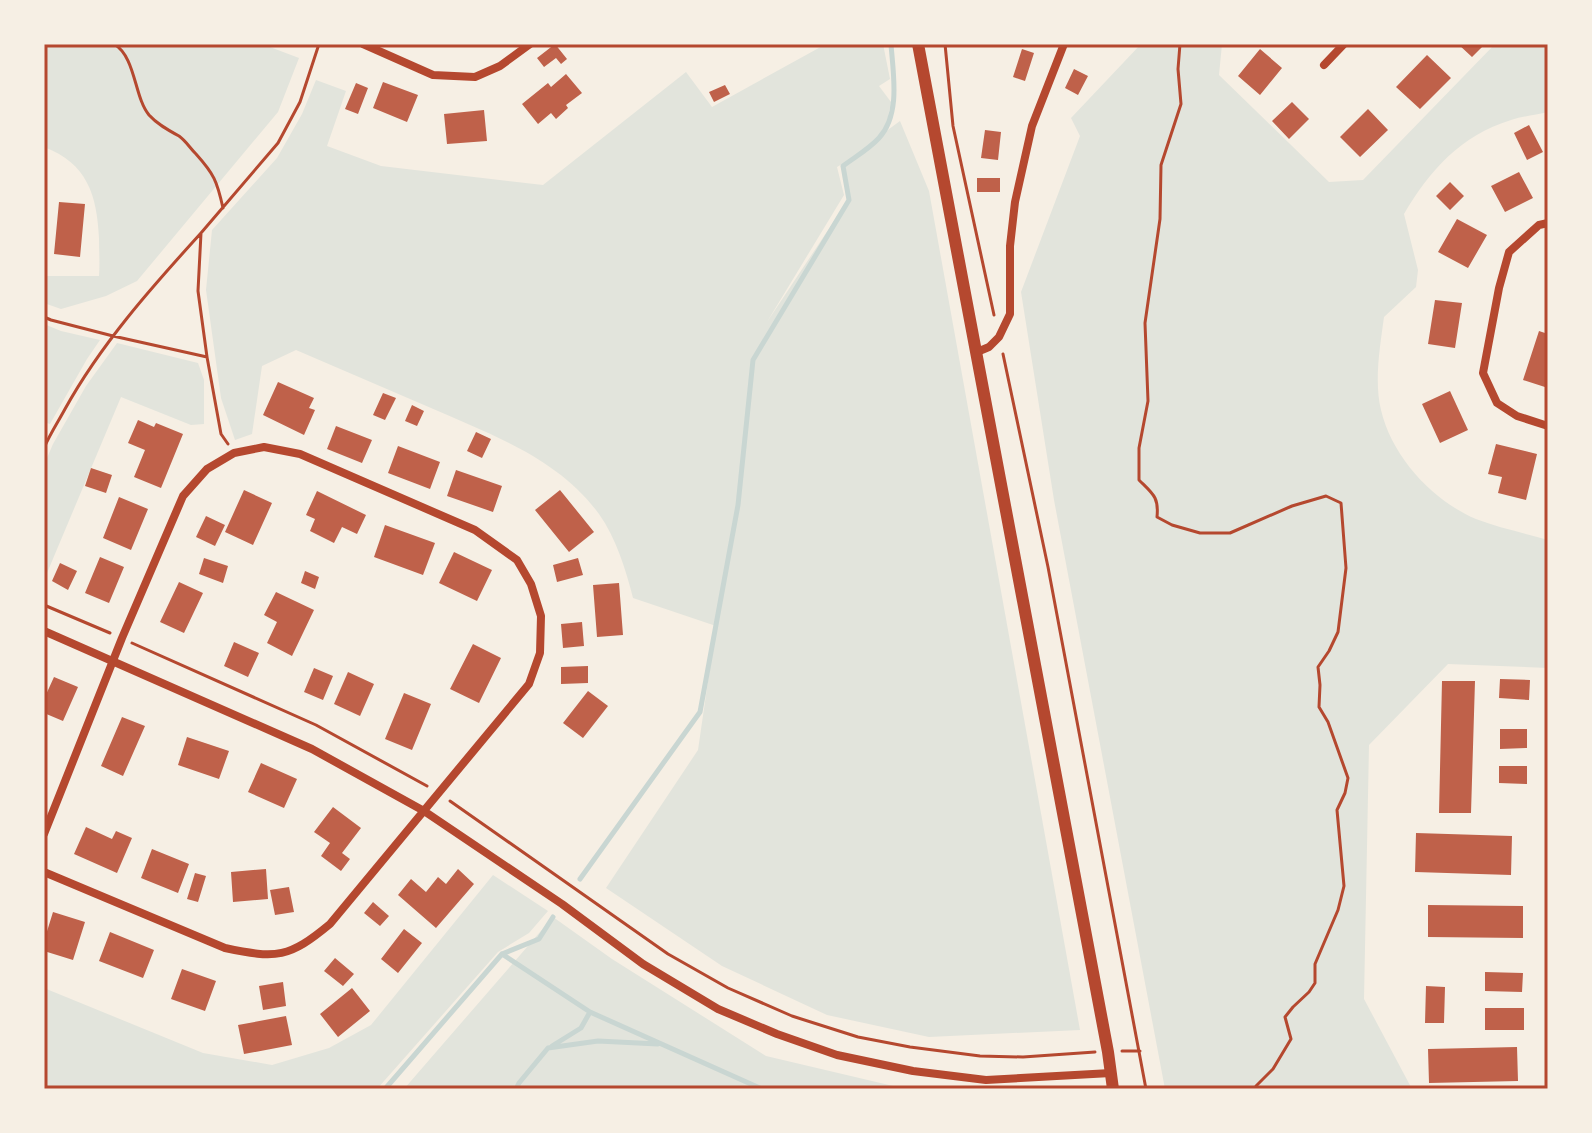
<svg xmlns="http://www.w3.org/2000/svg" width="1592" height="1133" viewBox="0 0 1592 1133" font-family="'PT Sans Narrow',sans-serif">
	<rect width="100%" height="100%" fill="#f6efe4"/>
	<path fill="#e2e4dc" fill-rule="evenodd" d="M44,44H262L299,58L278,112L137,281L106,296L61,309L44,303V276H99C100,264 99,251 99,238C97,195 87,163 44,147Z
		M826,44H883L890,79L879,86L891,102L885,132L900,121L929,191L1080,1030L929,1037L827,1015L722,966L606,888L698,750L716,626L633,598C626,570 616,538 599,514C558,458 492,435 431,408C386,389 341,369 296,350L262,366L252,434L235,440L221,398L206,290L212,230L277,158L302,114L316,80L346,91L327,146L381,166L543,185L686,72L712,107ZM854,157L843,166L848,200L767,322L844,195L837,167Z
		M1141,44H1222L1219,75L1329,182L1363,180L1495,44H1548V112C1536,115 1523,116 1511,120C1460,136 1430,170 1404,214L1418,270L1416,287L1384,317C1380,347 1374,381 1381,410C1392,457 1433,501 1476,519C1499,528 1525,533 1548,540V668L1448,664L1369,745L1364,999L1412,1089H1165L1054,500L1021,292L1080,136L1071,118Z
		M44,324L61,331L100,340L87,359L50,424L44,422Z
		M117,343L198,363L204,380V424L191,425L121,397L47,573L44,572V465L53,444L86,386Z
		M493,875L548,911L529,933L498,952L377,1089H44V988L203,1053L272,1065L329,1048L371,1025Z
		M553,917L612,959L766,1056L906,1089H404Z"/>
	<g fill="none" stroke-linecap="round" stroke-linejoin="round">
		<path stroke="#c9d6d2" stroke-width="5" d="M580,879L700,712L738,505L753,360L849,200L843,166C855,157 869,149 879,138C901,114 893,73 891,44
			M502,954L590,1012L762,1089
			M552,1046L581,1028L590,1012
			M385,1089L502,954L539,939L553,917
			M516,1089L519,1083L548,1048L598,1041L658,1044"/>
	</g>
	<path fill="#bf614a" d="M555,44L567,59L561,64L556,58L544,67L537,58Z
		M1458,44H1485L1472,57Z
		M1022,49L1034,53L1025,81L1013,77Z
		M1260,49L1282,68L1260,95L1238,76Z
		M1427,55L1451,78L1420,109L1396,87Z
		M1074,69L1088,76L1078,95L1065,88Z
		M566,74L582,93L566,105L568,108L556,119L551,113L538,124L522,104L548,83L551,87Z
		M383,82L418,95L407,122L373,108Z
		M356,83L368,88L358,114L345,109Z
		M725,85L730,94L714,102L709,92Z
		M1292,102L1309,119L1289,139L1272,121Z
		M1368,109L1388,130L1360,157L1340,137Z
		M484,110L487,141L447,144L444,114Z
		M1529,125L1543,152L1527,160L1514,133Z
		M985,130L1001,132L998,160L981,158Z
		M1519,172L1533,198L1505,212L1491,186Z
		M977,178H1000V192H977Z
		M1450,182L1464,196L1450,210L1436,196Z
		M59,202L85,204L80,257L54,254Z
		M1457,219L1487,235L1468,268L1438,252Z
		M1435,300L1462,303L1455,348L1428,344Z
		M1539,331L1548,334V388L1523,380Z
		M278,382L314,398L309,408L315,410L304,435L263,415Z
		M1450,391L1468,430L1440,443L1422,404Z
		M383,393L396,398L385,420L373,415Z
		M412,405L424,411L417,426L405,421Z
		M138,420L154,427L156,423L183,434L161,488L134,477L145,450L128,443Z
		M336,426L372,440L362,463L327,449Z
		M476,432L491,439L482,458L467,451Z
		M1496,444L1537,454L1526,500L1498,493L1502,477L1488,474Z
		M398,446L440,462L430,489L388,473Z
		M91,468L112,475L106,493L85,486Z
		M456,470L502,486L493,512L447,496Z
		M244,490L272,503L253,545L225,532Z
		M560,490L594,532L569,552L535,510Z
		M317,491L366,515L357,534L342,527L334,543L310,531L315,519L306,515Z
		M119,497L148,509L131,550L103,538Z
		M206,516L225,525L215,546L196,537Z
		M385,525L435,543L423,575L374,557Z
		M454,552L492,570L477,601L439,583Z
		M100,557L124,567L109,603L85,593Z
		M204,558L228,566L223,583L199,574Z
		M578,558L583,575L557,582L553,565Z
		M60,563L77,571L68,590L52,581Z
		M305,571L319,577L315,589L301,583Z
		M179,582L203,593L184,633L160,622Z
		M619,583L623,635L597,637L593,585Z
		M276,592L314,610L292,656L267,643L277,622L264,615Z
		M582,622L584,646L563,648L561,624Z
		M234,642L259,653L248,677L224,666Z
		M473,644L501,658L479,703L450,689Z
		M588,666V683L561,684V667Z
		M314,668L333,676L323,700L304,692Z
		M348,672L374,684L360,716L334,704Z
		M54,677L78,687L63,721L44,713V699Z
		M1500,679L1530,680L1529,700L1499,698Z
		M1442,681H1475L1471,813H1439Z
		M588,691L608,706L583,738L563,723Z
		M404,693L431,704L412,750L385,739Z
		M122,717L145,726L123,776L101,766Z
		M1500,729H1527V748L1500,749Z
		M187,737L229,751L219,779L178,765Z
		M261,763L297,779L284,808L248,792Z
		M1499,766H1527V784L1499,783Z
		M333,807L361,828L342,853L350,859L341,871L321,856L330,843L314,832Z
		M86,827L112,839L116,831L132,838L117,873L74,854Z
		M1416,833L1512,836L1511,875L1415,872Z
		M152,849L189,864L178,893L141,878Z
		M266,869L268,899L233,902L231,872Z
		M458,869L474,884L436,928L398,895L411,879L426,892L438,877L446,884Z
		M195,873L206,876L198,902L187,899Z
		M289,887L294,912L275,915L270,890Z
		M373,902L389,916L380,926L364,913Z
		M1428,905L1523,906V938L1428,937Z
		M53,912L85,922L73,960L44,951V941Z
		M404,929L422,943L398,973L381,959Z
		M110,932L154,950L143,978L99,961Z
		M335,958L354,974L343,986L324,971Z
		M182,969L216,981L205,1011L171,999Z
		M1485,972L1523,973L1522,992L1485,991Z
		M283,982L286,1006L263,1010L259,986Z
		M1426,986L1445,987L1444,1023H1425Z
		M352,988L370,1011L338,1037L320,1014Z
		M1485,1008H1524V1030H1485Z
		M286,1016L292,1045L244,1054L238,1025Z
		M1517,1047L1518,1081L1429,1083L1428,1049Z"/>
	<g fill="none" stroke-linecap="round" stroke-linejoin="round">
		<path stroke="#b5482f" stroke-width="3" d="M114,44C136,57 134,97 149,115C157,124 168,130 179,136C186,141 190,148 196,154C214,174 217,181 223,208
			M945,44L953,126L994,315
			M1180,44L1178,69L1181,104L1161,165L1160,219L1145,323L1148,401L1139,448V480C1153,494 1159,497 1157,517L1172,525L1200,533H1230L1292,506L1326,496L1341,503L1346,568L1338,632L1329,651L1318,667L1320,685L1319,707L1328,722L1348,778L1345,793L1337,810L1344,886L1338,910L1315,964V983L1309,992L1293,1007L1285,1017L1291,1039L1273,1069L1256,1086L1257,1089
			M44,317L51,320L113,336L207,357
			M1003,354L1048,567L1146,1089
			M228,444L221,434L207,357L198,291L201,233L278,143L300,102L319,44
			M44,448C50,434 58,422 65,409C101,344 151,288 201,233
			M44,605L110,633
			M132,643L316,725L427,786
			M450,801L668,954L728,988L792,1016L858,1037L910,1047L980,1056L1023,1057L1095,1052
			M1548,979V1029
			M1122,1051H1140"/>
		<path stroke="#b5482f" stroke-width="8" d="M363,44L433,75L475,77L500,66L530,44
			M1324,65L1344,44
			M1548,223L1539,225L1509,252L1499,288L1483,373L1497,403L1517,416L1548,426
			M977,352L989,347L999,337L1010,314V246L1015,202L1032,126L1064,44
			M44,631L312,749L424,811L562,904L643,964L718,1009L777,1034L837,1055L913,1071L986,1080L1111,1073
			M44,834L122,638L183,496L207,469L234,453L264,447L300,454L475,530L517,560L531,584L541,616L540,653L529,684L330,924C289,958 277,959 225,948L44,872"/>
		<path stroke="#b5482f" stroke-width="12" d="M918,44L1108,1052L1113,1089"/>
	</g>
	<rect width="1592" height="1133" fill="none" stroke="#f6efe4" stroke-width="92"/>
	<rect x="46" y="46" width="1500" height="1041" fill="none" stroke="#b5482f" stroke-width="3"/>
</svg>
